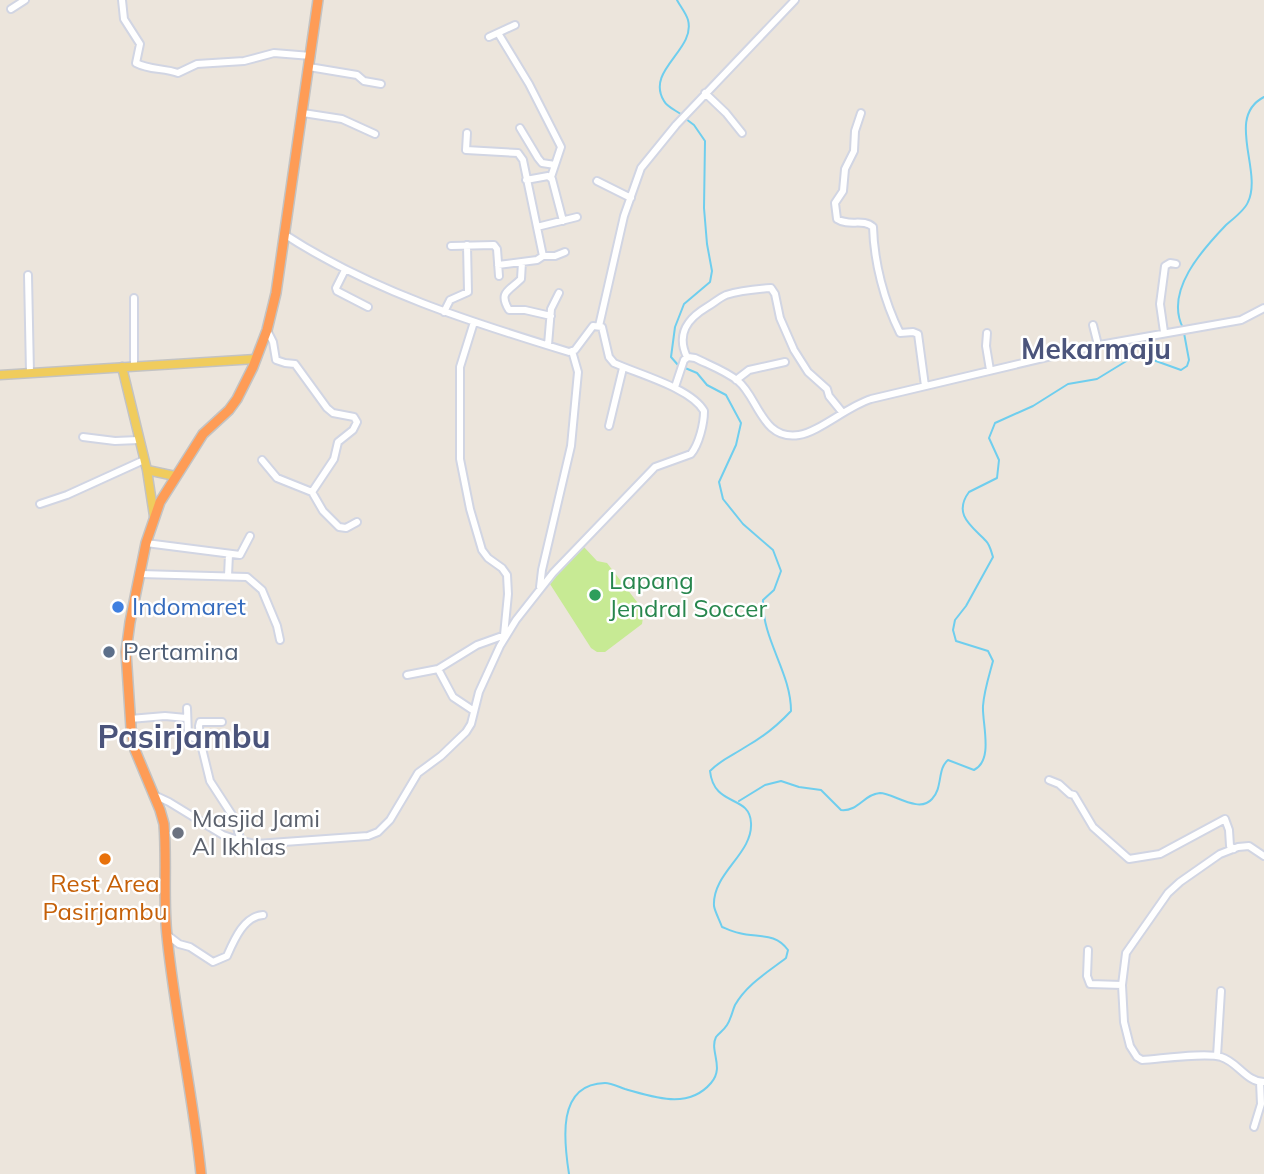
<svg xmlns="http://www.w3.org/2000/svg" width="1264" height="1174" viewBox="0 0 1264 1174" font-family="Mulish,sans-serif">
	<rect width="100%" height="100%" fill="#ece5dc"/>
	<path fill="#c7ea94" d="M583,546L597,561L607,563L644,611L642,624L605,652H597L591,648L550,584L551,579Z"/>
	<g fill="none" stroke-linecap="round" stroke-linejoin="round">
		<path stroke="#6fceee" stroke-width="2" d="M677,0C680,6 686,13 688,20C696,50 645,70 664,101C667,107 677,111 682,115
			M1183,328C1164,291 1203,249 1226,225C1233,219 1245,210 1248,202C1263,171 1225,117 1264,97
			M739,801L765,785L781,781L799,787L821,790L841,810C858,812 864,794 880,793C893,793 919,814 932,799C943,788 937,769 948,760L974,770C994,760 982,724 983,706C984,691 989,676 993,661L988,651L956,641L953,630L955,620L966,606L993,557C991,551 990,545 986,541C973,527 952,515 969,492L997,478L999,460L989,438L995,423L1033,406L1068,384L1097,379L1133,357L1142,356L1181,370L1187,366L1189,360L1184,333
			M569,1174C564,1142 556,1084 605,1083C611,1083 619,1087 625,1089C654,1097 688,1110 711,1083C725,1067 709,1051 716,1037C719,1033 724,1030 727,1025C731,1019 732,1012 735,1005C747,984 768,972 786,958L788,950C775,932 758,938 739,933C733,932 727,929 722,927C720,921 715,912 714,906C712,873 753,854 751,823C750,794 714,808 710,771C723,758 732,756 747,746C763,737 778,725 791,711C791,672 762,640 763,600L774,590L781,571L773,550L743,524L723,499L719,482L736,445L741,423L726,395L707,385L697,373L678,365L671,357L675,327L684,304L710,282L712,271L707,244L704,208L705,141L694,125L686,119"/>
		<defs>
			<path id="minor" d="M122,0L124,19L140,44L136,63C149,70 164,68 178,73L197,64L244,61L274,53L311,56
				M11,9L25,0
				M498,33L529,84L559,143L561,147L551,177
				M489,37L515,25
				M309,67L357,75L364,81L381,84
				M705,93L726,113L742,133
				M303,113L342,119L375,134
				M861,113L855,131L854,151L845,169L843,191L835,203L837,219C849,227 863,218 873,227C874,262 884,301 900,333L913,332L918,334L925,386
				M520,128L538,158L542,163L555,165
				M467,133L466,150L518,153L523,160L543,256L537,260L498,265
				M526,180L548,176L552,179L563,221
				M597,181L631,198
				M537,227L577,217
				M451,246L494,245L497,249L499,276
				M543,256H555L565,252
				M522,262L521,279C509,291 498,292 509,310H525L551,316
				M345,270L336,288L337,291L368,307
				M28,275L30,373
				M134,298V367
				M444,312L450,300L468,292L467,245
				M474,322L460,367V459L470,509L482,550L488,558L502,568L507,575L508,594L504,635
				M1093,325L1098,345
				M599,326L624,216L641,168L676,125L795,0
				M1164,332L1160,304L1165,266L1170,263L1176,264
				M987,333L986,346L990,370
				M548,345L551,309L559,293
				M687,357C676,334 687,319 707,307C714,303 719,298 726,295C739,291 757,289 771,288L775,294L780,318L794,350L808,372L827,389L829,396L842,412
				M736,380L749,370L785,362
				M675,387L684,360L688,357L695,358C709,365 726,371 738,381C758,397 762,441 799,435C819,432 848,406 871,399L1094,346L1241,320L1264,308
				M609,426L623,368
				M83,437L115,441L139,440
				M262,460L277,478L312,492L334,459L338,442L353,430L357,422L354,417L333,413L327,408L295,364L285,363L276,360L273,342L267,330
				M312,492L323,511L339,527L346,528L357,522
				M40,504L67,495L144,460
				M146,543L240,555L250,536
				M140,574L247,577L262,590L277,626L280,640
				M228,576L229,554
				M540,587L542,570L571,446L578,372L572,351
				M438,669L453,697L474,711
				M407,675L438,669L477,645L505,635
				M187,708L188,736L200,740L210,781L234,818L241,841
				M130,719L165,716L186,718
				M200,740L199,726L200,722H222
				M1049,780L1059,784L1070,794L1074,795L1093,827L1129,859L1160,854L1225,819L1229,830L1230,846L1234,849
				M154,795L169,802L223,835L241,841L256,844L368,836L378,832L390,820L418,773L441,756L466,732L471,724L479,692L500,646L516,620L553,573L655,467L691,454C699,444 704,424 704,411C691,388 638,374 614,363L609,357L602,327L593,326L575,350L569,352C471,322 371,291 284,234
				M1264,856L1249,846L1238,847L1220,854L1180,882L1168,893L1126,953L1122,985L1124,1022L1130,1046L1137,1057L1142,1060C1160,1059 1206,1052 1221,1057C1238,1062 1246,1082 1264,1082
				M166,934L179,944L190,947L213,962L227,956C234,940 244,916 263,915
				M1088,950L1087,976L1090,984L1122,985
				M1217,1056L1221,991
				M1254,1127L1261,1104L1260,1082"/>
			<path id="major" d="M122,367L147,470L154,516
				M0,375L256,359
				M147,470L175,476"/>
			<path id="highway" d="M201,1174C193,1094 175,1016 167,936C163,899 167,862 164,824L160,810L135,750L131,728L126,652L130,622L146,543L160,502L203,434L229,410L237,399L253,367L267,330L276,293L318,0"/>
		</defs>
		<use href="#minor" stroke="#d1d5e3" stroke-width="10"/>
		<use href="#major" stroke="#c3c3c3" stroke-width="11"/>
		<use href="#highway" stroke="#c3c3c3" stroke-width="12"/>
		<use href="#minor" stroke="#fff" stroke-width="6"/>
		<use href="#major" stroke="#f0cc5d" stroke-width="8"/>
		<use href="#highway" stroke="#fe9c56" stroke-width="9"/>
	</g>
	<circle fill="#2e9e5b" stroke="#fff" stroke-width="2.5" cx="595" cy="595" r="7"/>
	<circle fill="#3f7fe0" stroke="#fff" stroke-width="2.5" cx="118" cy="607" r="7"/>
	<circle fill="#5c6f8a" stroke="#fff" stroke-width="2.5" cx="109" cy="652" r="7"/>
	<circle fill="#6b7280" stroke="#fff" stroke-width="2.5" cx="178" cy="833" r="7"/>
	<circle fill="#e8710a" stroke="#fff" stroke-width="2.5" cx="105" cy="859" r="7"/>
	<g text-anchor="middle" stroke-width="5" stroke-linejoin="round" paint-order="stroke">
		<g font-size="24" fill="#27864d" stroke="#fff" text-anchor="start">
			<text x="609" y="589">Lapang<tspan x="609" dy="28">Jendral Soccer</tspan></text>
		</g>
		<g font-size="24" fill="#366cbe" stroke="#fff" text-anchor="start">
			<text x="132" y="615">Indomaret</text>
		</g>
		<g font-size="24" fill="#4e5e75" stroke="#fff" text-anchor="start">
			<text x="123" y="660">Pertamina</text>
		</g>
		<g font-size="24" fill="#5b616d" stroke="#fff" text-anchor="start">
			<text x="192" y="827">Masjid Jami<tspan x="192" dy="28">Al Ikhlas</tspan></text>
		</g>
		<g font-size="24" fill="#c56008" stroke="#fff">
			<text x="105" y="892">Rest Area<tspan x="105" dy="28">Pasirjambu</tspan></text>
		</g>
		<g font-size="28" font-weight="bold" fill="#4b547b" stroke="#fff">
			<text x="1096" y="359">Mekarmaju</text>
		</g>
		<g font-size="32" font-weight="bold" fill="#4b547b" stroke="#fff">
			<text x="184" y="748">Pasirjambu</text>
		</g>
	</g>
</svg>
